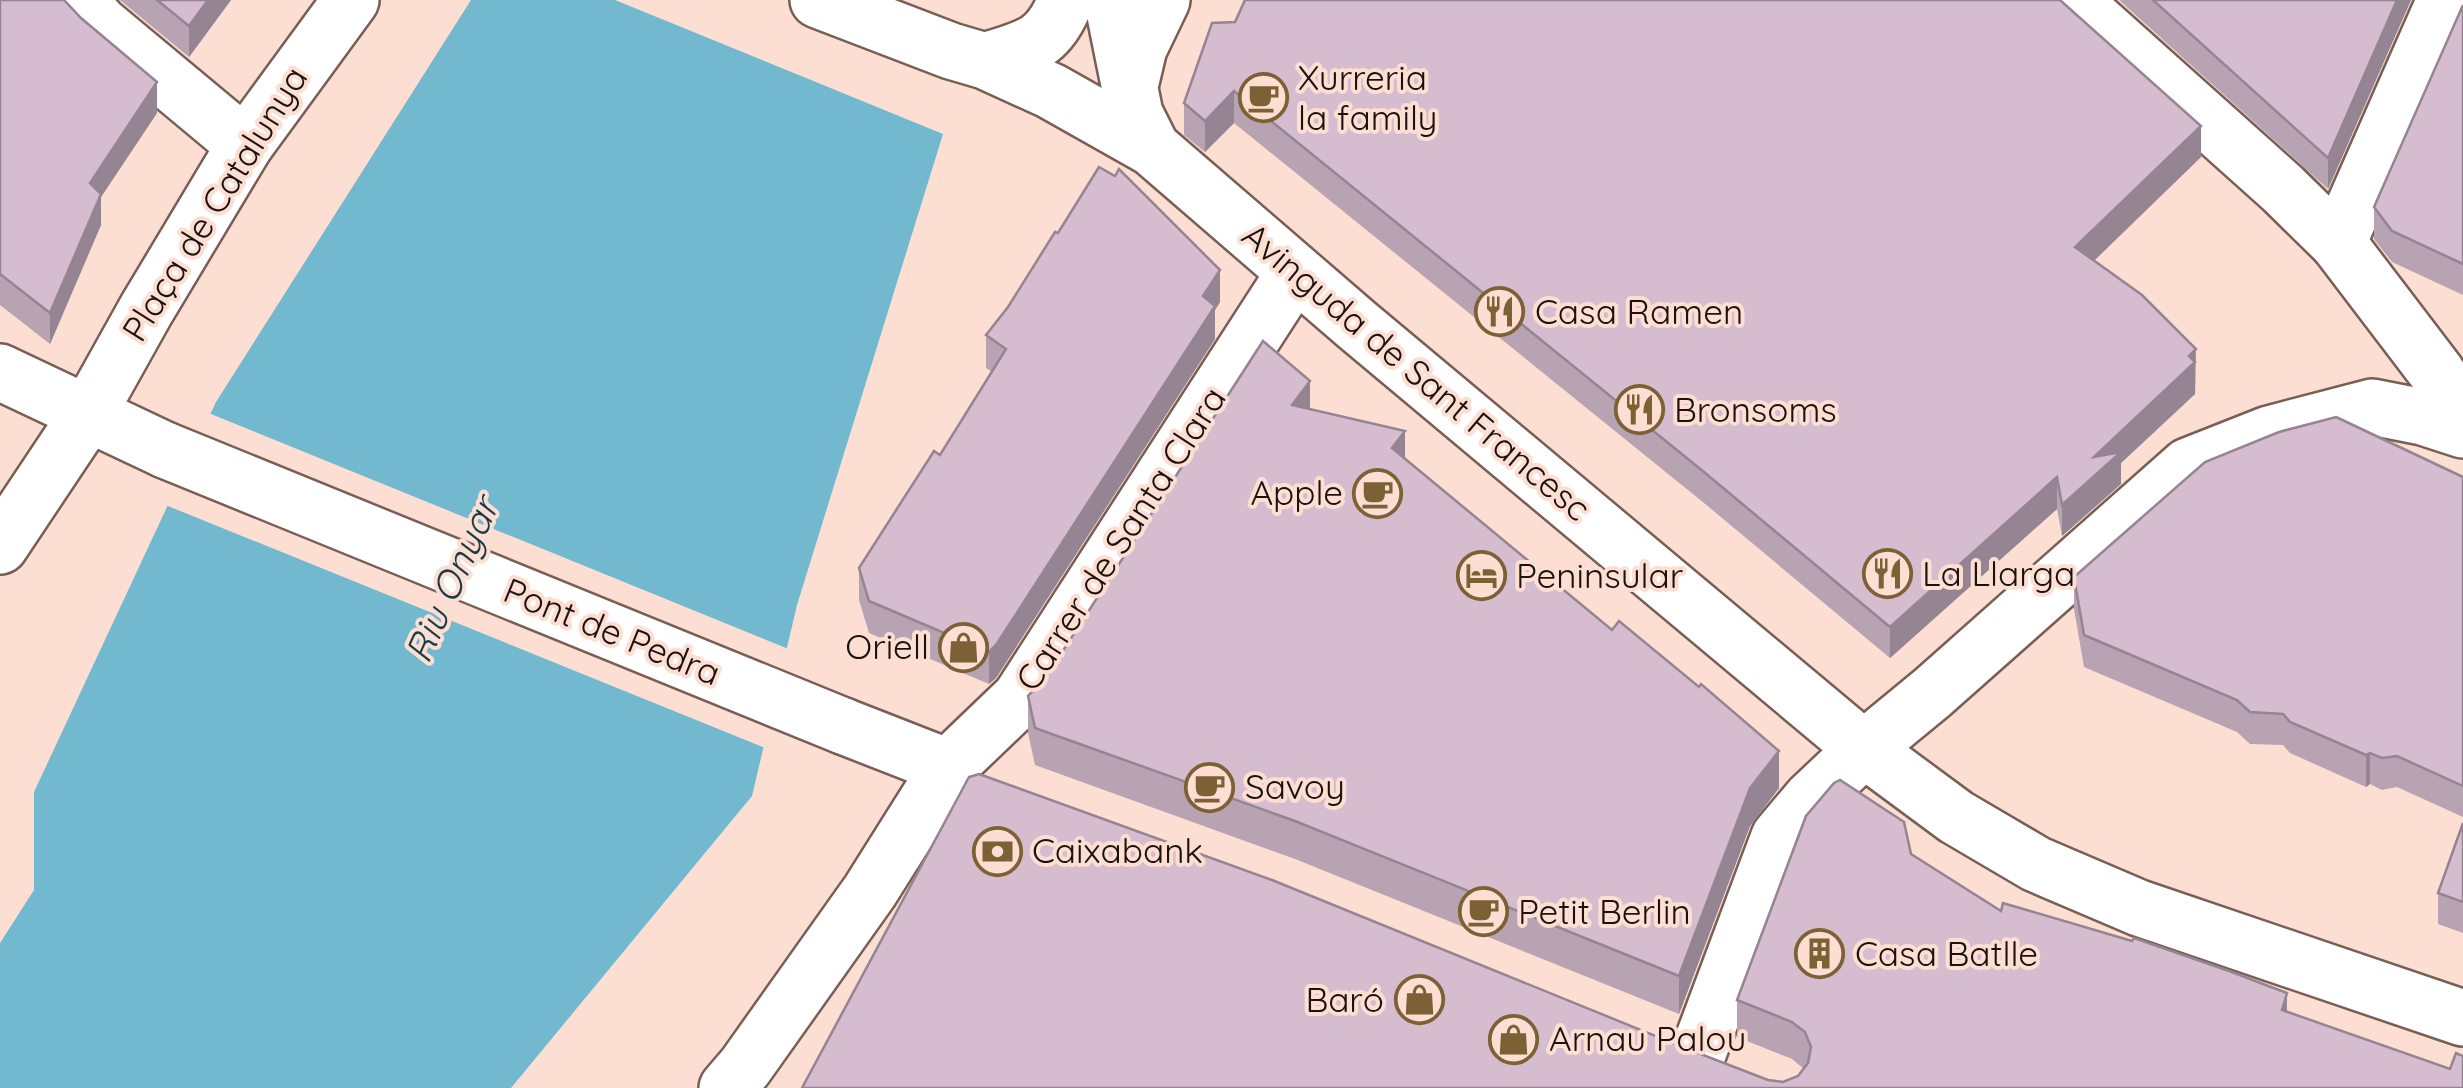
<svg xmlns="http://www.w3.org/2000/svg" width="2463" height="1088" viewBox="0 0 2463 1088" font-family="Quicksand,sans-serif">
	<rect width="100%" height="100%" fill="#fcded3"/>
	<path fill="#72b9d0" d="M471,0H615L943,134L797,605L752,796L511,1088H0V943L34,890V792L216,402Z"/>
	<path fill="#fcded3" d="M206,412L791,650L768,749L163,504Z"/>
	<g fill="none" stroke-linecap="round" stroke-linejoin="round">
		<defs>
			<path id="pedestrian" d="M78,0L101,25L245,145
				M2072,0L2283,189L2338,243
				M165,450L843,726
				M1697,1056L1779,837L1811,799L1864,749"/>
			<path id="minor" d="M818,0L951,51L985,61L1051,91L1152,148L1357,325L1864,749L1956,817L2036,864L2139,908L2463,1018
				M1112,0L1135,114L1152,148
				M2445,0L2338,243L2437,373L2463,416
				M985,61C1028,47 1048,46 1066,0
				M1130,86L1139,48L1162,0
				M0,372L165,450
				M0,546L88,414L146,310L245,145L351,0
				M843,726L948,767
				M1864,749L1932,693L2188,466L2269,434L2372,407L2423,417L2463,430
				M727,1088L745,1067L870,891L948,767L1020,698L1295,272"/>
		</defs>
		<use href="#pedestrian" stroke="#785e55" stroke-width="60"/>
		<use href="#minor" stroke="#785e55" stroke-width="60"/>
		<use href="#pedestrian" stroke="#fff" stroke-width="55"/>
		<use href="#minor" stroke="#fff" stroke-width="55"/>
	</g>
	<path fill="#b7a3b2" d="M0,0L157,113L101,197V225L50,344L0,305Z
		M120,0H231L189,57Z
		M2119,0H2411L2328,189Z
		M2463,5V295L2392,262L2374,239V207Z
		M1212,23L2201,157L2094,261L2196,381L2195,382V394L2121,463V484L2062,536L2057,509L1890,658L1704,503L1234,123L1205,152L1184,135V103Z
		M1058,233L1220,302L1215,310V339L996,678L989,684L869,633L859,600V568L940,455L992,372L986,368V335L1008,307Z
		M1310,409L1405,459L1779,788L1750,826L1679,1014L1295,859L1035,765L1028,733V696Z
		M2463,477V817L2397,787L2382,790L2370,784L2366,787L2290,753L2283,745L2250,744L2237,732L2084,667L2074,609V577Z
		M2463,823V933L2438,924V893Z
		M1911,854L2001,911L2287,1012L2463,1088H802L1685,1048L1768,1080L1783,1082L1798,1076L1804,1069L1792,1059L1737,1037V1000Z"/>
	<path fill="#958491" d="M208,0H231L189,57V26Z
		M2397,0H2411L2328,189V158Z
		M157,82V113L101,197V225L50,344V313L90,183Z
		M1234,91V123L1205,152V121Z
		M2201,126V157L2075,279V247Z
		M1220,270V302L1215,310V339L996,678L989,684V652Z
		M2196,349L2195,394L2121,463V484L2062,536V505L2094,457Z
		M1310,381V419L1292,405Z
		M1405,431V469L1392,448Z
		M2057,477V509L1890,658V627Z
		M1779,751V788L1750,826L1679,1014V976L1750,788Z
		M2370,753V784L2366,787V755Z
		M2287,993V1030L2282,1010Z"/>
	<path fill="#d5bdcf" stroke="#958491" stroke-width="2.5" d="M0,0H64L81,18L157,82L90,183L101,194L50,313L0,274Z
		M157,0H208L189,26Z
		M1245,0H2060L2201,126L2075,247L2142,295L2196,349L2189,356L2195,362L2094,457L2121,452L2062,505L2057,477L1890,627L1704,472L1234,91L1205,121L1184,103L1212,23L1235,22Z
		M2153,0H2397L2328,158Z
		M2463,5V264L2392,231L2374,207Z
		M1099,167L1115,176L1119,169L1220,270L1203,296L1215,306L996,645L989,652L869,601L859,568L934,451L940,455L1006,349L986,335L1008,307L1055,232L1058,233Z
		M1263,341L1310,381L1292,405L1405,431L1392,448L1612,630L1619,621L1699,687L1701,684L1779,751L1750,788L1679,976L1295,821L1035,728L1028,696L1046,677Z
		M2336,417L2463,477V786L2397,756L2382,758L2370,753L2366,755L2290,722L2283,714L2250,712L2237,700L2084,635L2074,577L2205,462L2279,432Z
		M979,774L1272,880L1685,1048L1768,1080L1783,1082L1798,1076L1808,1063L1811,1047L1805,1032L1792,1022L1737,1000L1806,816L1834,783L1840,780L1904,822L1911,854L2001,911L2003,903L2132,941L2134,938L2229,971L2287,993L2282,1010L2450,1069L2456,1053L2463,1056V1088H802L969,777Z
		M2463,823V902L2438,893Z"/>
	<defs>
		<symbol id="cafe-ring" viewBox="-11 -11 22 22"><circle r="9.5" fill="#fcded3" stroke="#7d6134" stroke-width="1.5"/><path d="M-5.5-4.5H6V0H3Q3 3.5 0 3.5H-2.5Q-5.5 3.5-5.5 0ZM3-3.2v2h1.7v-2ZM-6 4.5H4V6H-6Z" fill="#7d6134"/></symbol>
		<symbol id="restaurant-ring" viewBox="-11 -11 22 22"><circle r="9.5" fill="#fcded3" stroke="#7d6134" stroke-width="1.5"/><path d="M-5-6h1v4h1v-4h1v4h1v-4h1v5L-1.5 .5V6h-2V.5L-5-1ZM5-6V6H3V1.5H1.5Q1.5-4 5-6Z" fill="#7d6134"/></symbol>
		<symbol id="hotel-ring" viewBox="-11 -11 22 22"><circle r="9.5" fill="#fcded3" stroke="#7d6134" stroke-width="1.5"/><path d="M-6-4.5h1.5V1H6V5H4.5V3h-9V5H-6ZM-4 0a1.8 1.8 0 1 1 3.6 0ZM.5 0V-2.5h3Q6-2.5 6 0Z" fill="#7d6134"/></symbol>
		<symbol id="shop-ring" viewBox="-11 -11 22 22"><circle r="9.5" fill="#fcded3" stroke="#7d6134" stroke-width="1.5"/><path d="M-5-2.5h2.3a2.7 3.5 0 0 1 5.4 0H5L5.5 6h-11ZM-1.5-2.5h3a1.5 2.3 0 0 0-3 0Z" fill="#7d6134"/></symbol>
		<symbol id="bank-ring" viewBox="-11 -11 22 22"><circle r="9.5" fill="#fcded3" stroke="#7d6134" stroke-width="1.5"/><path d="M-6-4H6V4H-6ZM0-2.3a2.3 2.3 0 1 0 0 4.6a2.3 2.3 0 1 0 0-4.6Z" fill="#7d6134"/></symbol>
		<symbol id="building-ring" viewBox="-11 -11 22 22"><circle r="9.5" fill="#fcded3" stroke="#7d6134" stroke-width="1.5"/><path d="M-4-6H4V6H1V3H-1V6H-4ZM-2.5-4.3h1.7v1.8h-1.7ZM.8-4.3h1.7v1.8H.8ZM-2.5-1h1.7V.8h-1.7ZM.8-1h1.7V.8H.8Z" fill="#7d6134"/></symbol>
	</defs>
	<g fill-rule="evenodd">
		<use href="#cafe-ring" x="1236" y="70" width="55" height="55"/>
		<use href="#restaurant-ring" x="1472" y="284" width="55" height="55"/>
		<use href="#restaurant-ring" x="1612" y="382" width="55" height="55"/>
		<use href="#cafe-ring" x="1350" y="466" width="55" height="55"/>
		<use href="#restaurant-ring" x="1860" y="546" width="55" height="55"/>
		<use href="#hotel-ring" x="1454" y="548" width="55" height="55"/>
		<use href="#shop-ring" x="936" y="620" width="55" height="55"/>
		<use href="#cafe-ring" x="1182" y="760" width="55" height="55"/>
		<use href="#bank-ring" x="970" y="824" width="55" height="55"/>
		<use href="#cafe-ring" x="1456" y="884" width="55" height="55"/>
		<use href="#building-ring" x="1792" y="926" width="55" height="55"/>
		<use href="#shop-ring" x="1392" y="972" width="55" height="55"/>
		<use href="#shop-ring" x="1486" y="1012" width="55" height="55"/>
	</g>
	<g text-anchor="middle" stroke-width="8" stroke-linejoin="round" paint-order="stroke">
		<g font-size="35" fill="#1b110d" stroke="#fcded3" text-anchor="start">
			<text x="1298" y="90">Xurreria<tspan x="1298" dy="40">la family</tspan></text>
			<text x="1535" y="324">Casa Ramen</text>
			<text x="1674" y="422">Bronsoms</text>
			<text x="1343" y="505" text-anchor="end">Apple</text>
			<text x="1922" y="586">La Llarga</text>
			<text x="1516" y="588">Peninsular</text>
			<text x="929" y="659" text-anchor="end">Oriell</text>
			<text x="1245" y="799">Savoy</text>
			<text x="1032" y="863">Caixabank</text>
			<text x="1518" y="924">Petit Berlin</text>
			<text x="1855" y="966">Casa Batlle</text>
			<text x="1384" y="1012" text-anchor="end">Baró</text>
			<text x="1549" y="1051">Arnau Palou</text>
		</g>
		<g font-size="35" fill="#1b110d" stroke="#fcded3">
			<text transform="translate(215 204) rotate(-58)" y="12">Plaça de Catalunya</text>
			<text transform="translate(1416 372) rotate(40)" y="12">Avinguda de Sant Francesc</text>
			<text transform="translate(1121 539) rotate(-57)" y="12">Carrer de Santa Clara</text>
			<text transform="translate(612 632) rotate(22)" y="12">Pont de Pedra</text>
		</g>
		<g font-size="38" font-style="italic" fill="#1a3b46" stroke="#fcded3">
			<text transform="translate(452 580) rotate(-66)" y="13">Riu Onyar</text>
		</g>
	</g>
</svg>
